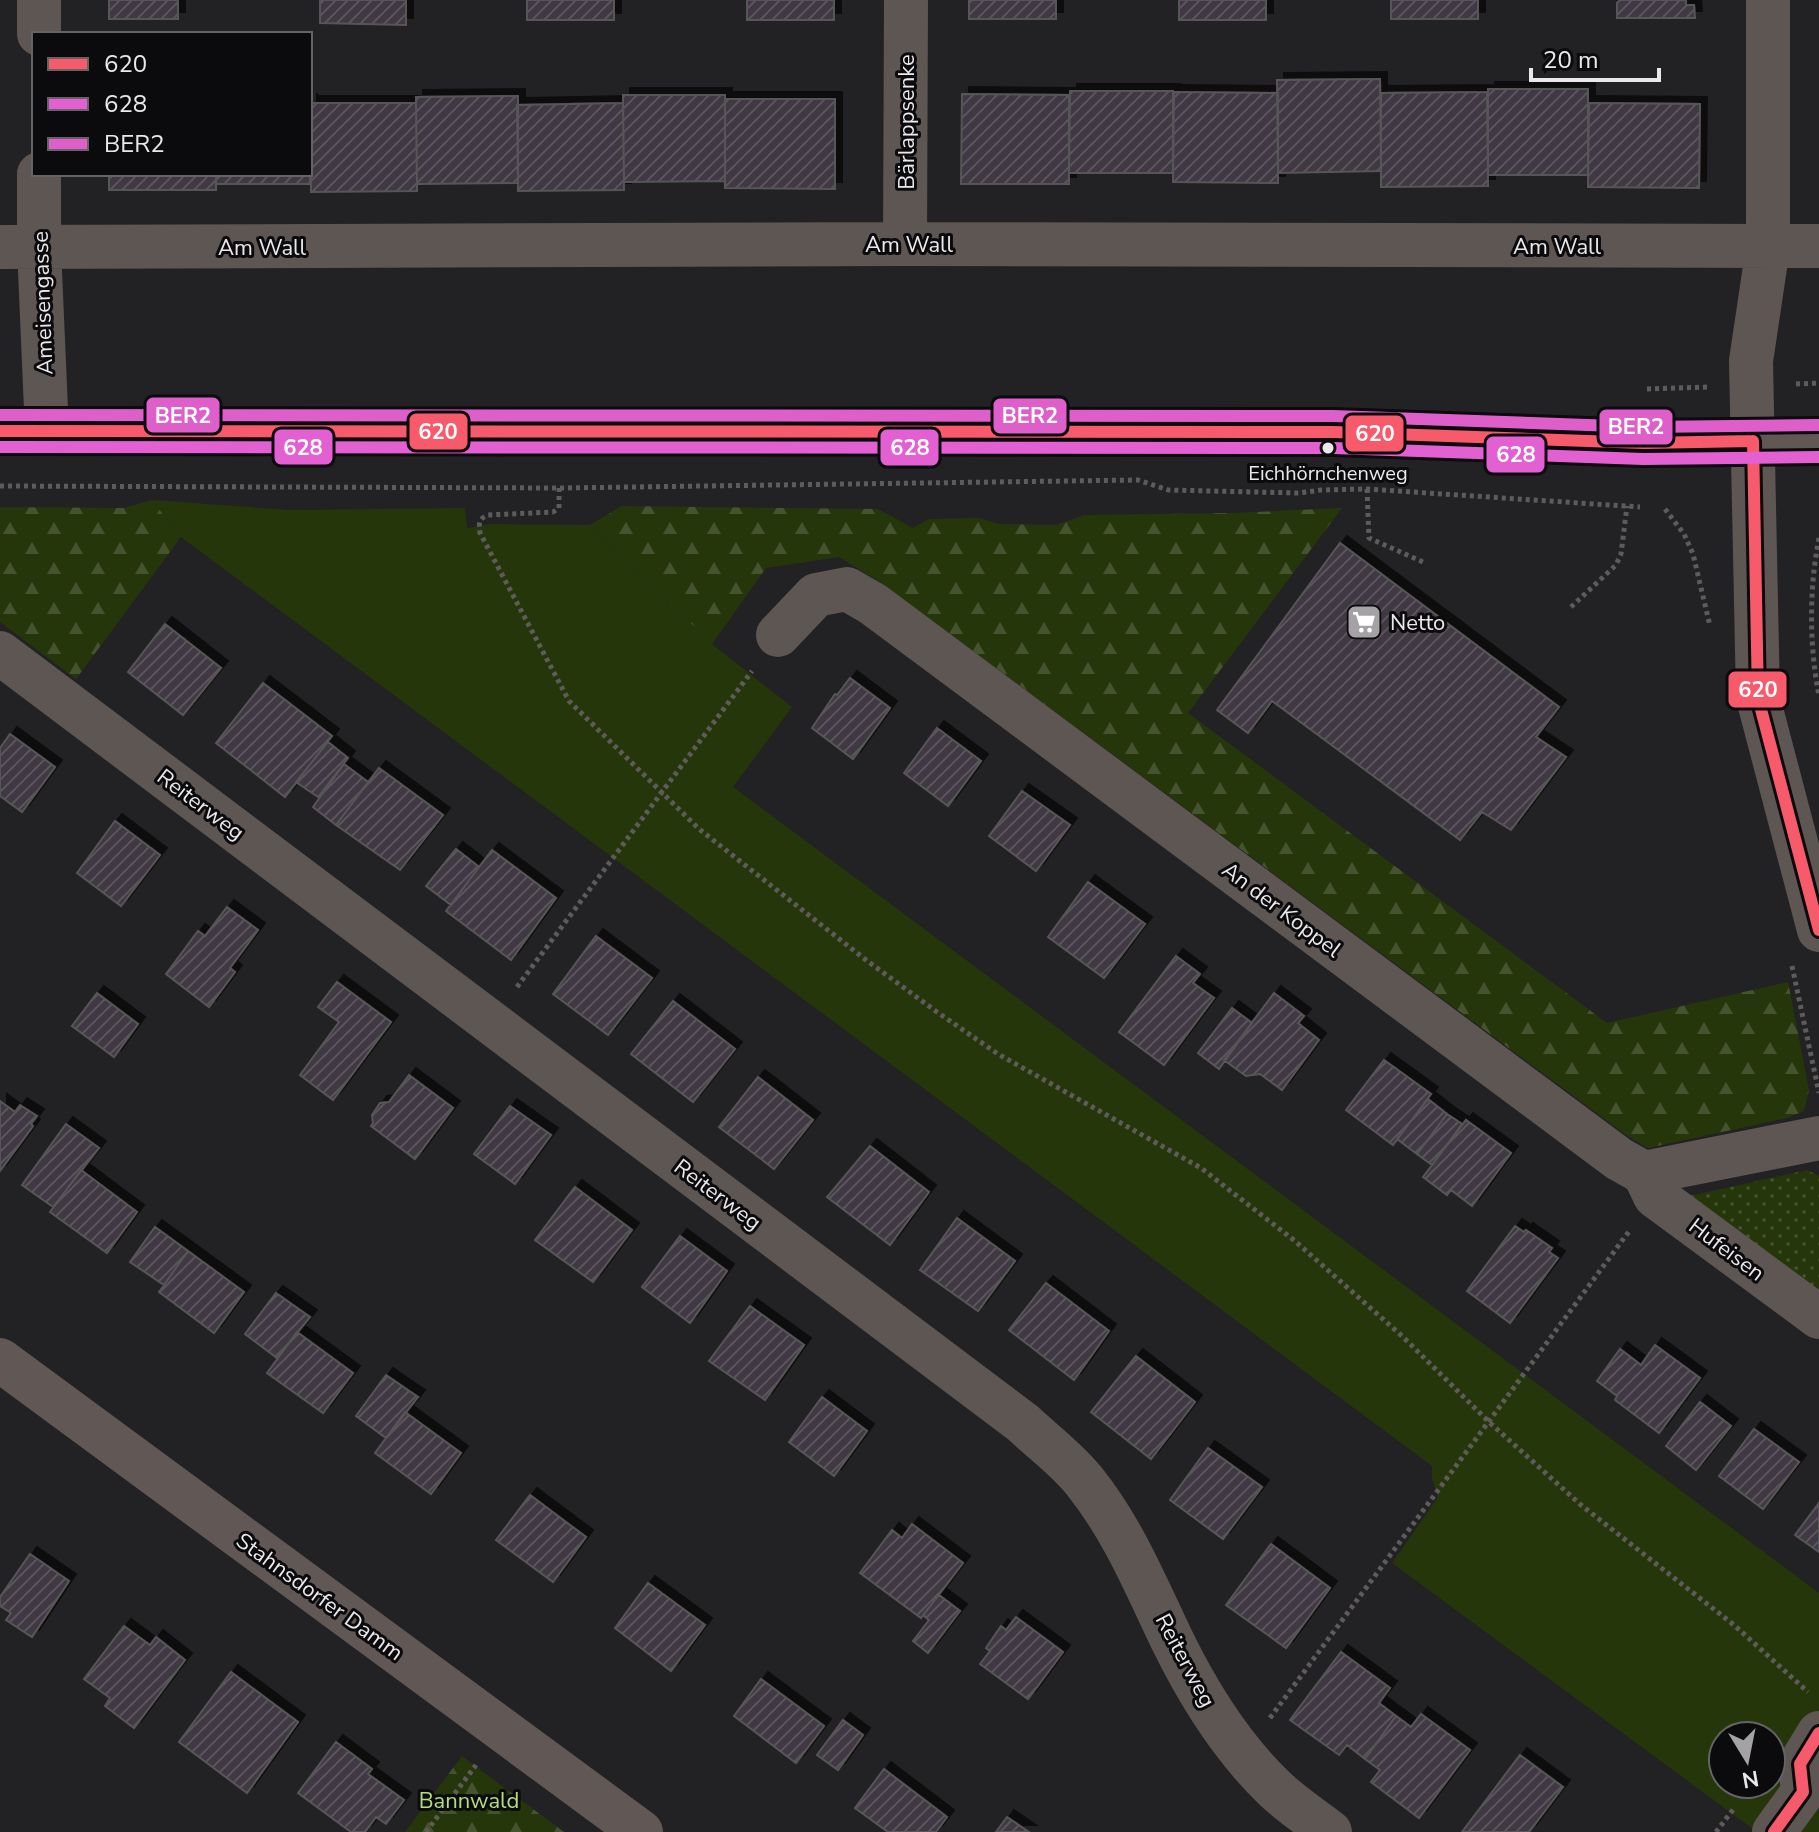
<svg xmlns="http://www.w3.org/2000/svg" width="1819" height="1832" viewBox="0 0 1819 1832" font-family="'Nunito Sans',sans-serif">
	<defs>
		<pattern id="grass-dots" width="8" height="8" patternUnits="userSpaceOnUse" patternTransform="scale(2)"><rect width="8" height="8" fill="#26360b"/><path d="M2 2h.1M6 6h.1" fill="none" stroke="#46532f" stroke-width="1.8" stroke-linecap="round"/></pattern>
		<pattern id="forest-firs" width="22" height="20" patternUnits="userSpaceOnUse" patternTransform="scale(2)"><rect width="22" height="20" fill="#26360b"/><path d="M5 1l3.5 6h-7zM16 11l3.5 6h-7z" fill="#46532f"/></pattern>
		<pattern id="building-hatch" width="6" height="6" patternUnits="userSpaceOnUse" patternTransform="scale(2)"><rect width="6" height="6" fill="#3f3742"/><path d="M-1 1l2-2M0 6l6-6M5 7l2-2" fill="none" stroke="#5b545d"/></pattern>
		<filter id="shadow"><feDropShadow dx="7" dy="-7" stdDeviation="0" flood-color="#0009"/></filter>
	</defs>
	<rect width="100%" height="100%" fill="#222123"/>
	<path fill="url(#grass-dots)" d="M1807,1170L1819,1176V1296L1685,1197Z"/>
	<path fill="url(#forest-firs)" d="M152,500L181,537L76,679L0,622V507L124,508Z
		M622,506L878,509L913,528L929,519L980,518L999,524L1056,525L1084,515L1233,513L1342,508L1188,713L1607,1023L1788,982L1809,1090L1804,1111L1787,1118L1648,1148L1629,1137L880,582L839,557L766,568L712,644L590,525Z
		M462,1756L475,1766L564,1832H405Z"/>
	<path fill="#26360b" fill-rule="evenodd" d="M152,500L289,510L465,508L467,528L491,524L590,525L712,644L792,707L733,787L1819,1593V1832H1757L1392,1563L1438,1497L1432,1478V1466L181,537ZM1723,1736H1771V1784H1723Z"/>
	<path fill="url(#building-hatch)" stroke="#575657" stroke-width="2" filter="url(#shadow)" d="M109,0H178V19H109Z
		M320,0H406V25L320,23Z
		M527,0H614V20H527Z
		M747,0H834V20H747Z
		M969,0H1056V19H969Z
		M1179,0H1266V20H1179Z
		M1391,0H1478V19H1391Z
		M1620,0H1686V5H1694L1695,18H1617V3Z
		M1380,79L1381,171L1278,173L1277,80Z
		M1488,89H1588V175H1488Z
		M1070,91H1173V173H1069Z
		M1174,92L1278,93V183L1173,182Z
		M1487,92L1488,186L1381,187V93Z
		M962,94L1069,95V184H961Z
		M623,95H725V181L624,182Z
		M518,96V183L417,184L416,97Z
		M725,99H835V189L725,188Z
		M310,100V184H216V174H310Z
		M310,103H416L417,191L311,192Z
		M623,103L624,190L518,191L517,105Z
		M1589,103L1700,104L1699,188L1588,187Z
		M109,174H216V190H109Z
		M1340,543L1559,707L1536,737L1566,757L1511,830L1482,812L1460,840L1272,701L1248,733L1217,710Z
		M165,624L221,668L183,715L128,672Z
		M850,678L890,708L853,759L812,728L835,694L837,695Z
		M263,683L332,736L285,797L216,743Z
		M937,728L981,761L948,806L904,773Z
		M10,734L55,767L22,812L0,796V748Z
		M328,742L348,758L318,797L296,782Z
		M344,764L368,782L336,825L313,807Z
		M379,768L443,815L400,870L336,825Z
		M1022,791L1070,825L1036,871L989,836Z
		M115,821L160,855L121,906L77,873Z
		M456,849L479,867L451,905L426,886Z
		M492,850L556,898L511,960L446,911Z
		M1088,882L1145,924L1104,978L1048,937Z
		M227,907L258,930L230,968L235,972L209,1007L166,974L198,931L205,936Z
		M596,936L652,978L608,1035L553,994Z
		M1176,956L1200,974L1193,983L1214,998L1164,1065L1119,1032Z
		M337,982L391,1022L333,1100L300,1075L339,1022L318,1007Z
		M97,993L138,1024L114,1057L72,1026Z
		M1274,993L1304,1016L1298,1023L1319,1040L1282,1090L1260,1074L1246,1076L1224,1060Z
		M673,1001L735,1049L693,1102L631,1054Z
		M1232,1008L1252,1023L1219,1069L1198,1053Z
		M1384,1060L1431,1094L1393,1145L1346,1110Z
		M409,1075L453,1108L415,1159L371,1126L373,1123L372,1115L380,1103L389,1102Z
		M758,1077L813,1120L774,1169L719,1127Z
		M1428,1099L1447,1114L1417,1154L1397,1139Z
		M0,1101L15,1112L20,1105L37,1116L31,1124L33,1126L0,1171Z
		M510,1106L551,1135L515,1184L474,1154Z
		M1447,1114L1462,1124L1432,1165L1417,1154Z
		M1466,1120L1511,1153L1472,1206L1451,1190L1447,1195L1423,1177Z
		M66,1124L99,1148L53,1207L22,1185Z
		M870,1146L929,1192L890,1245L827,1197Z
		M81,1170L137,1212L107,1253L50,1212Z
		M575,1187L632,1230L593,1282L535,1240Z
		M957,1218L1015,1261L978,1311L920,1270Z
		M1515,1226L1524,1232L1526,1230L1552,1248L1549,1252L1558,1258L1510,1323L1467,1291Z
		M155,1227L188,1251L164,1285L130,1262Z
		M680,1236L727,1271L690,1323L642,1287Z
		M188,1251L244,1292L214,1333L159,1292Z
		M1046,1283L1109,1331L1074,1380L1009,1330Z
		M276,1293L310,1317L277,1358L245,1334Z
		M750,1306L804,1345L765,1400L709,1361Z
		M297,1332L353,1373L323,1413L267,1373Z
		M1655,1345L1700,1378L1659,1433L1615,1400L1617,1396L1597,1381L1620,1349L1641,1365Z
		M1136,1356L1195,1402L1151,1459L1091,1412Z
		M386,1375L418,1397L386,1438L356,1416Z
		M822,1397L867,1431L834,1476L789,1442Z
		M1700,1402L1731,1426L1696,1470L1666,1446Z
		M405,1412L461,1453L431,1494L375,1453Z
		M1754,1429L1799,1462L1763,1509L1719,1476Z
		M1208,1448L1262,1487L1223,1539L1170,1500Z
		M530,1495L586,1537L553,1582L496,1540Z
		M1819,1503V1552L1795,1535Z
		M912,1524L963,1563L921,1618L860,1573L892,1530L902,1538Z
		M1271,1544L1330,1588L1286,1648L1226,1605Z
		M30,1554L69,1581L32,1637L6,1620L11,1613L0,1606V1597Z
		M648,1583L705,1625L671,1671L615,1628Z
		M939,1595L960,1611L928,1653L913,1641L929,1620L923,1615Z
		M1016,1617L1063,1652L1028,1699L980,1664L990,1651L986,1648L1001,1626L1006,1630Z
		M124,1626L150,1645L156,1637L185,1660L134,1728L105,1706L110,1698L84,1679Z
		M1341,1652L1390,1688L1379,1703L1396,1716L1365,1759L1347,1745L1339,1755L1290,1720Z
		M231,1672L298,1722L247,1793L179,1742Z
		M761,1679L824,1726L796,1763L734,1716Z
		M1421,1714L1470,1750L1419,1818L1371,1782L1380,1770L1365,1759L1396,1716L1411,1727Z
		M843,1720L863,1735L838,1770L817,1755Z
		M336,1742L372,1769L368,1774L404,1800L386,1824L376,1817L365,1832H351L298,1793Z
		M1520,1755L1563,1787L1529,1832H1462Z
		M884,1769L947,1817L936,1832H888L855,1808Z
		M1007,1817L1029,1832H996Z"/>
	<g fill="none" stroke-linecap="round" stroke-linejoin="round">
		<path stroke="#5f5b5a" stroke-width="5" stroke-dasharray="4 4" stroke-linecap="butt" d="M1796,384L1819,383
			M1647,389L1710,387
			M0,486L559,488L1138,480L1168,490L1299,493L1321,490L1367,489L1640,507
			M559,488V508L553,512L488,515C478,519 479,523 480,533L569,701L699,829L866,960L937,1012L998,1054L1201,1168L1295,1241L1402,1336L1489,1422L1581,1505L1734,1625L1808,1692
			M1367,489L1369,538L1423,562
			M1665,509L1684,534L1693,554L1710,626
			M1819,538C1809,589 1809,644 1819,696
			M1571,607L1616,565L1621,554L1627,506
			M1792,966L1819,1093
			M517,987L752,671
			M1270,1718L1630,1230
			M426,1832L476,1765
			M1716,1832L1735,1807"/>
		<path stroke="#5e5652" stroke-width="44" d="M1768,0V247L1751,361L1758,698L1819,930
			M39,34V0
			M39,174V248L47,432
			M905,244L906,0
			M0,247L905,244L1819,246
			M778,635L816,595L847,589L873,604L1619,1159L1644,1173L1819,1138
			M0,653L1023,1423C1043,1442 1068,1460 1085,1482C1124,1531 1146,1586 1173,1642C1198,1693 1232,1747 1273,1787C1290,1804 1311,1817 1330,1832
			M1644,1173L1655,1196L1819,1317
			M1774,1832L1803,1792L1800,1764L1819,1733"/>
		<path stroke="#615855" stroke-width="44" d="M0,431L1333,432L1644,443L1819,441
			M0,1360L641,1832"/>
		<defs>
			<path id="bus-1" d="M0,431L1333,432L1644,443L1753,441
				M1753,441L1758,698L1819,930
				M1774,1832L1803,1792L1800,1764L1819,1733"/>
			<path id="bus-2" d="M0,447L1333,448L1643,459L1819,457"/>
			<path id="bus-3" d="M0,415L1333,416L1644,427L1819,425"/>
		</defs>
		<use href="#bus-1" stroke="#0b0a0c" stroke-width="18"/>
		<use href="#bus-2" stroke="#0b0a0c" stroke-width="18"/>
		<use href="#bus-3" stroke="#0b0a0c" stroke-width="18"/>
		<use href="#bus-1" stroke="#f65a6b" stroke-width="12"/>
		<use href="#bus-2" stroke="#e260d2" stroke-width="12"/>
		<use href="#bus-3" stroke="#df5fca" stroke-width="12"/>
	</g>
	<defs>
		<symbol id="supermarket-square" viewBox="-11 -11 22 22"><rect x="-9" y="-9" width="18" height="18" rx="4" fill="#a4a2a5" stroke="#0b0a0c"/><path d="M-6-5.5h2.5l.6 2H6L4.5 2H-2.5L-4.4-4H-6ZM-1.5 3.2a1.3 1.3 0 1 0 .1 0ZM3 3.2a1.3 1.3 0 1 0 .1 0Z" fill="#fff"/></symbol>
	</defs>
	<g fill-rule="evenodd">
		<use href="#supermarket-square" x="1344" y="602" width="40" height="40"/>
	</g>
	<circle fill="#eae8eb" stroke="#0b0a0c" stroke-width="3" cx="1328" cy="448" r="7"/>
	<g text-anchor="middle" stroke-width="6" stroke-linejoin="round" paint-order="stroke">
		<g font-size="20" fill="#eae8eb" stroke="#0b0a0c">
			<text x="1328" y="480">Eichhörnchenweg</text>
		</g>
		<g font-size="22" fill="#eae8eb" stroke="#0b0a0c">
			<text transform="translate(906 122) rotate(-90)" y="8">Bärlappsenke</text>
			<text x="909" y="252">Am Wall</text>
			<text x="1557" y="254">Am Wall</text>
			<text x="262" y="255">Am Wall</text>
			<text transform="translate(42 303) rotate(-92)" y="8">Ameisengasse</text>
			<text transform="translate(201 804) rotate(37)" y="8">Reiterweg</text>
			<text transform="translate(1282 909) rotate(37)" y="8">An der Koppel</text>
			<text transform="translate(718 1194) rotate(37)" y="8">Reiterweg</text>
			<text transform="translate(1727 1249) rotate(37)" y="8">Hufeisen</text>
			<text transform="translate(320 1596) rotate(36)" y="8">Stahnsdorfer Damm</text>
			<text transform="translate(1186 1660) rotate(62)" y="8">Reiterweg</text>
		</g>
		<g font-size="22" fill="#eae8eb" stroke="#0b0a0c" text-anchor="start">
			<text x="1390" y="630">Netto</text>
		</g>
		<g font-size="22" fill="#b5dc81" stroke="#0b0a0c">
			<text x="469" y="1808">Bannwald</text>
		</g>
	</g>
	<g stroke="#0b0a0c" stroke-width="3">
		<rect x="145" y="396" width="76" height="38" rx="8" fill="#df5fca"/>
		<rect x="992" y="397" width="76" height="38" rx="8" fill="#df5fca"/>
		<rect x="1598" y="408" width="76" height="38" rx="8" fill="#df5fca"/>
		<rect x="408" y="412" width="61" height="39" rx="8" fill="#f65a6b"/>
		<rect x="1344" y="414" width="61" height="39" rx="8" fill="#f65a6b"/>
		<rect x="273" y="428" width="61" height="38" rx="8" fill="#e260d2"/>
		<rect x="879" y="428" width="61" height="39" rx="8" fill="#e260d2"/>
		<rect x="1485" y="435" width="61" height="39" rx="8" fill="#e260d2"/>
		<rect x="1727" y="670" width="61" height="39" rx="8" fill="#f65a6b"/>
	</g>
	<g font-size="22" text-anchor="middle" font-weight="bold" fill="#fff">
		<text x="183" y="423">BER2</text>
		<text x="1030" y="423">BER2</text>
		<text x="1636" y="434">BER2</text>
		<text x="438" y="439">620</text>
		<text x="1375" y="441">620</text>
		<text x="303" y="455">628</text>
		<text x="910" y="455">628</text>
		<text x="1516" y="462">628</text>
		<text x="1758" y="697">620</text>
	</g>
	<rect x="32" y="32" width="280" height="144" fill="#0b0a0c" stroke="#646365" stroke-width="2"/>
	<rect x="48" y="58" width="40" height="12" fill="#f65a6b" stroke="#646365" stroke-width="2"/>
	<text x="104" y="72" font-size="24" fill="#eae8eb">620</text>
	<rect x="48" y="98" width="40" height="12" fill="#e260d2" stroke="#646365" stroke-width="2"/>
	<text x="104" y="112" font-size="24" fill="#eae8eb">628</text>
	<rect x="48" y="138" width="40" height="12" fill="#df5fca" stroke="#646365" stroke-width="2"/>
	<text x="104" y="152" font-size="24" fill="#eae8eb">BER2</text>
	<g transform="translate(1747 1760) rotate(170)"><circle r="38" fill="#0b0a0c" stroke="#646365" stroke-width="2"/>
	<path d="M0-6L14 30L0 20L-14 30Z" fill="#a4a2a5"/>
	<text y="-12" font-size="22" font-weight="bold" text-anchor="middle" fill="#eae8eb">N</text>
	</g>
	<path d="M1531 68v12h128v-12" fill="none" stroke="#eae8eb" stroke-width="4"/>
	<text x="1543" y="68" font-size="24" fill="#eae8eb" stroke="#0b0a0c" stroke-width="6" paint-order="stroke">20 m</text>
</svg>
